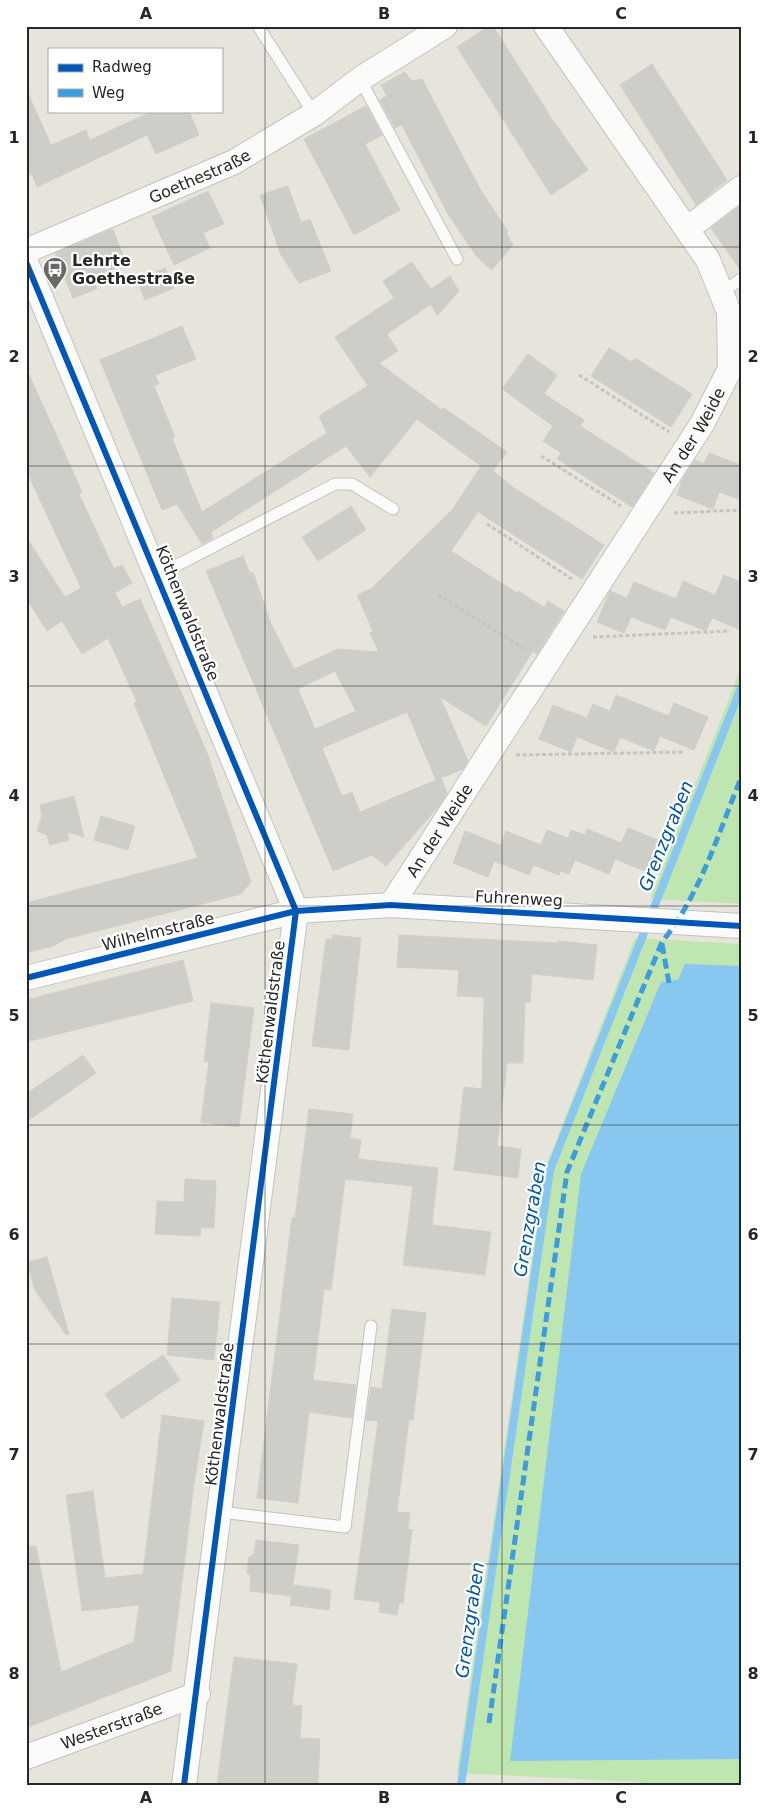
<svg xmlns="http://www.w3.org/2000/svg" width="767" height="1811" viewBox="0 0 767 1811" font-family="'DejaVu Sans',sans-serif">
	<rect width="100%" height="100%" fill="#e7e4dc"/>
	<path fill="#bfe6b1" d="M741,668V904L650,899Z
		M635,938L741,944V1785H641L640,1782L457,1773L545,1169Z"/>
	<path fill="#87c7f0" d="M685,964L741,966V1759L510,1761L581,1174L661,982L678,980Z"/>
	<g fill="none" stroke-linecap="round" stroke-linejoin="round">
		<path stroke="#87c7f0" stroke-width="8" d="M461,1785L550,1170L741,688"/>
	</g>
	<path fill="#cfcdc7" stroke="#d2cfc8" fill-rule="evenodd" d="M489,26H493L552,119L588,170L551,195L457,47Z
		M652,64L727,180L696,205L620,85Z
		M405,72L411,81L422,79L480,189L508,232L506,233L513,245L492,270L477,257L448,214L402,125L395,128L380,100L387,96L381,85Z
		M26,89L51,145L86,130L90,140L153,111H189L199,135L156,154L147,135L37,187L32,174L26,177Z
		M366,106L382,135L365,144L400,210L354,235L304,139Z
		M288,186L301,222L310,219L331,271L299,283L281,255L260,195Z
		M208,191L224,224L203,233L210,248L174,265L152,217Z
		M741,205V271L711,228Z
		M113,229L126,264L92,277L97,289L73,298L55,253Z
		M412,262L431,289L450,276L459,291L437,316L431,304L387,334L398,351L379,363L442,410L444,408L507,452L493,471L514,488L604,545L582,579L478,512L451,551L517,593L518,591L544,607L548,601L564,611L537,654L533,651L486,726L440,697L468,761L463,769L441,778L447,793L438,807L386,866L372,855L333,871L206,571L243,556L250,574L253,572L271,624L294,669L338,649L379,652L370,633L373,631L357,595L371,589L452,510L481,466L417,419L370,477L346,446L211,532L213,538L202,544L177,504L162,510L100,360L182,326L196,359L155,375L159,384L154,386L175,437L172,438L202,512L327,433L319,416L368,386L335,337L394,298L383,281ZM335,671L356,711L315,729L298,689ZM407,712L436,780L360,812L352,792L342,796L322,748Z
		M165,268L174,288L145,300L137,280Z
		M609,348L632,362L635,358L692,394L671,427L591,376Z
		M528,354L557,375L544,394L584,420L580,426L654,473L632,507L557,459L561,453L543,441L553,426L502,389Z
		M26,368L82,492L79,494L114,569L122,565L132,583L115,593L122,607L140,599L175,678L207,753L251,882L241,894L66,939L53,946L26,953V903L198,858L134,703L137,702L108,638L82,654L62,621L47,631L26,598V537L65,597L81,588L26,470Z
		M709,453L741,465V500L719,492L713,509L677,495L682,480L695,460L704,464Z
		M351,506L366,530L318,561L302,537Z
		M724,575L741,582V630L712,618L706,631L671,617L665,630L631,617L624,633L597,622L610,591L627,598L634,582L676,599L683,581L715,595Z
		M616,695L669,716L674,703L708,717L694,750L660,736L654,751L620,737L614,752L577,737L571,752L539,739L553,705L587,718L593,704L610,711Z
		M74,796L84,837L67,832L69,840L50,845L47,835L37,831L42,815L40,805Z
		M101,816L135,826L128,850L94,840Z
		M628,828L663,842L650,873L615,859L609,874L575,860L569,874L560,871L559,875L533,865L529,875L494,861L488,877L453,863L465,831L500,845L498,851L506,831L541,845L547,830L568,838L571,830L585,835L587,829L621,843Z
		M332,935L361,938L349,1050L312,1046L326,939L332,940Z
		M399,935L558,943V941L597,945L593,980L532,974L530,1002H525L523,1063H507L497,1146L521,1149L518,1178L454,1170L464,1087L482,1089L484,997L457,996L459,970L397,967Z
		M183,960L193,1001L26,1042V1000Z
		M211,1003L254,1008L239,1127L201,1122L209,1062H204Z
		M83,1055L96,1073L26,1122V1094Z
		M309,1109L353,1114L350,1138L361,1140L358,1159L438,1168L432,1225L491,1232L485,1275L403,1265L413,1186L345,1179L331,1290L324,1289L313,1380L356,1385L352,1418L309,1412L298,1503L257,1498L292,1217L295,1218Z
		M185,1179L216,1181L214,1228L201,1227L200,1236L155,1234L157,1201L184,1202Z
		M47,1257L69,1334L66,1335L35,1290L27,1262Z
		M172,1298L220,1302L214,1360L167,1355Z
		M392,1309L426,1313L413,1420H409L397,1512L410,1513L408,1529L412,1530L403,1603H399L397,1615L379,1612L380,1602L354,1599L378,1421L366,1420L371,1387L382,1389Z
		M163,1355L180,1380L122,1419L105,1394Z
		M162,1415L204,1421L194,1484L171,1671L26,1728V1546H36L61,1672L134,1642L139,1605L82,1611L66,1495L93,1491L105,1578L143,1574Z
		M256,1540L299,1545L291,1596L250,1591L251,1576L247,1573L249,1557L254,1554Z
		M293,1585L331,1590L329,1610L290,1605Z
		M234,1657L297,1664L292,1705L302,1706L300,1738L320,1739L318,1785H217Z"/>
	<g fill="none" stroke-linecap="round" stroke-linejoin="round">
		<defs>
			<path id="lane" d="M258,26L314,114
				M360,79L457,259
				M721,293L741,279
				M158,575L335,484H352L393,509
				M221,1512L345,1527L371,1326"/>
			<g id="street">
				<path d="M687,229L741,188"/>
				<path id="s1" d="M26,251L234,162L314,114L360,79L445,26"/>
				<path d="M26,262L296,911L184,1785"/>
				<path id="s2" d="M391,905L702,424L730,369L729,312L708,260L546,26"/>
				<path d="M26,978L296,911L391,905L741,926"/>
				<path id="s3" d="M26,1757L198,1694"/>
			</g>
		</defs>
		<use href="#lane" stroke="#c3c2c2" stroke-width="13"/>
		<use href="#street" stroke="#c3c2c2" stroke-width="26"/>
		<path stroke="#c5c4c3" stroke-width="3" stroke-dasharray="4 2.5" stroke-linecap="butt" d="M579,375L669,432
			M541,456L621,506
			M674,513L741,510
			M487,524L572,579
			M438,595L526,650
			M593,637L730,631
			M516,755L683,752"/>
		<use href="#lane" stroke="#fbfbfa" stroke-width="11"/>
		<use href="#street" stroke="#fbfbfa" stroke-width="24"/>
		<path stroke="#3d9ce0" stroke-width="5" stroke-dasharray="10 5" stroke-linecap="butt" d="M662,944L669,983
			M489,1723L567,1172L662,942C700,895 718,834 741,778"/>
		<defs>
			<path id="cycleway" d="M26,262L296,911L184,1785
				M26,978L296,911L391,905L741,926"/>
		</defs>
		<use href="#cycleway" stroke="#fff" stroke-width="9"/>
		<use href="#cycleway" stroke="#0057b8" stroke-width="6"/>
	</g>
	<path fill="none" stroke="#272727" stroke-width="1" stroke-opacity="0.55" d="M265,26V1785M502,26V1785M26,247H741M26,466H741M26,686H741M26,906H741M26,1125H741M26,1344H741M26,1564H741"/>
	<defs>
		<symbol id="bus-pin" viewBox="-11 -11 22 30"><path d="M0 17L-7.5 6A9.5 9.5 0 1 1 7.5 6Z" fill="#6a6966" stroke="#fff"/><path d="M-5-6H5V4H4V6H2V4H-2V6H-4V4H-5ZM-3.5-4V0h7V-4ZM-3.5 1.2v1.5H-2V1.2ZM2 1.2v1.5H3.5V1.2Z" fill="#fff"/></symbol>
	</defs>
	<g fill-rule="evenodd">
		<use href="#bus-pin" x="41" y="255" width="28" height="38"/>
	</g>
	<g text-anchor="middle" stroke-width="4.5" stroke-linejoin="round" paint-order="stroke">
		<g font-size="16" fill="#272727" stroke="#fff">
			<text dy="6" stroke="none"><textPath href="#s1" startOffset="189">Goethestraße</textPath></text>
			<text dy="6" stroke="none"><textPath href="#s2" startOffset="559">An der Weide</textPath></text>
			<text transform="translate(188 613) rotate(68)" y="6">Köthenwaldstraße</text>
			<text dy="6" stroke="none"><textPath href="#s2" startOffset="89">An der Weide</textPath></text>
			<text transform="translate(519 898) rotate(3)" y="6">Fuhrenweg</text>
			<text transform="translate(158 931) rotate(-14)" y="6">Wilhelmstraße</text>
			<text transform="translate(270 1012) rotate(-83)" y="6">Köthenwaldstraße</text>
			<text transform="translate(219 1414) rotate(-83)" y="6">Köthenwaldstraße</text>
			<text dy="6" stroke="none"><textPath href="#s3" startOffset="91">Westerstraße</textPath></text>
		</g>
		<g font-size="16" font-weight="bold" fill="#272727" stroke="#fff" text-anchor="start">
			<text x="72" y="266">Lehrte<tspan x="72" dy="18">Goethestraße</tspan></text>
		</g>
		<g font-size="18" font-style="italic" fill="#0154a1" stroke="#fff">
			<text transform="translate(666 836) rotate(-68)" y="6">Grenzgraben</text>
			<text transform="translate(530 1219) rotate(-80)" y="6">Grenzgraben</text>
			<text transform="translate(470 1620) rotate(-82)" y="6">Grenzgraben</text>
		</g>
	</g>
	<rect width="767" height="1811" fill="none" stroke="#ffffff" stroke-width="55"/>
	<rect x="48" y="48" width="175" height="65" fill="#ffffff" stroke="#a9a9a9"/>
	<rect x="58" y="64" width="25" height="8" fill="#0057b8" stroke="#a9a9a9"/>
	<text x="92" y="72" font-size="15" fill="#272727">Radweg</text>
	<rect x="58" y="89" width="25" height="8" fill="#3d9ce0" stroke="#a9a9a9"/>
	<text x="92" y="98" font-size="15" fill="#272727">Weg</text>
	<rect x="28" y="28" width="712" height="1756" fill="none" stroke="#272727" stroke-width="2"/>
	<g font-size="16" text-anchor="middle" font-weight="bold" fill="#272727">
		<text x="146" y="19">A</text>
		<text x="384" y="19">B</text>
		<text x="621" y="19">C</text>
		<text x="14" y="143">1</text>
		<text x="753" y="143">1</text>
		<text x="14" y="362">2</text>
		<text x="753" y="362">2</text>
		<text x="14" y="582">3</text>
		<text x="753" y="582">3</text>
		<text x="14" y="801">4</text>
		<text x="753" y="801">4</text>
		<text x="14" y="1021">5</text>
		<text x="753" y="1021">5</text>
		<text x="14" y="1240">6</text>
		<text x="753" y="1240">6</text>
		<text x="14" y="1460">7</text>
		<text x="753" y="1460">7</text>
		<text x="14" y="1679">8</text>
		<text x="753" y="1679">8</text>
		<text x="146" y="1803">A</text>
		<text x="384" y="1803">B</text>
		<text x="621" y="1803">C</text>
	</g>
</svg>
